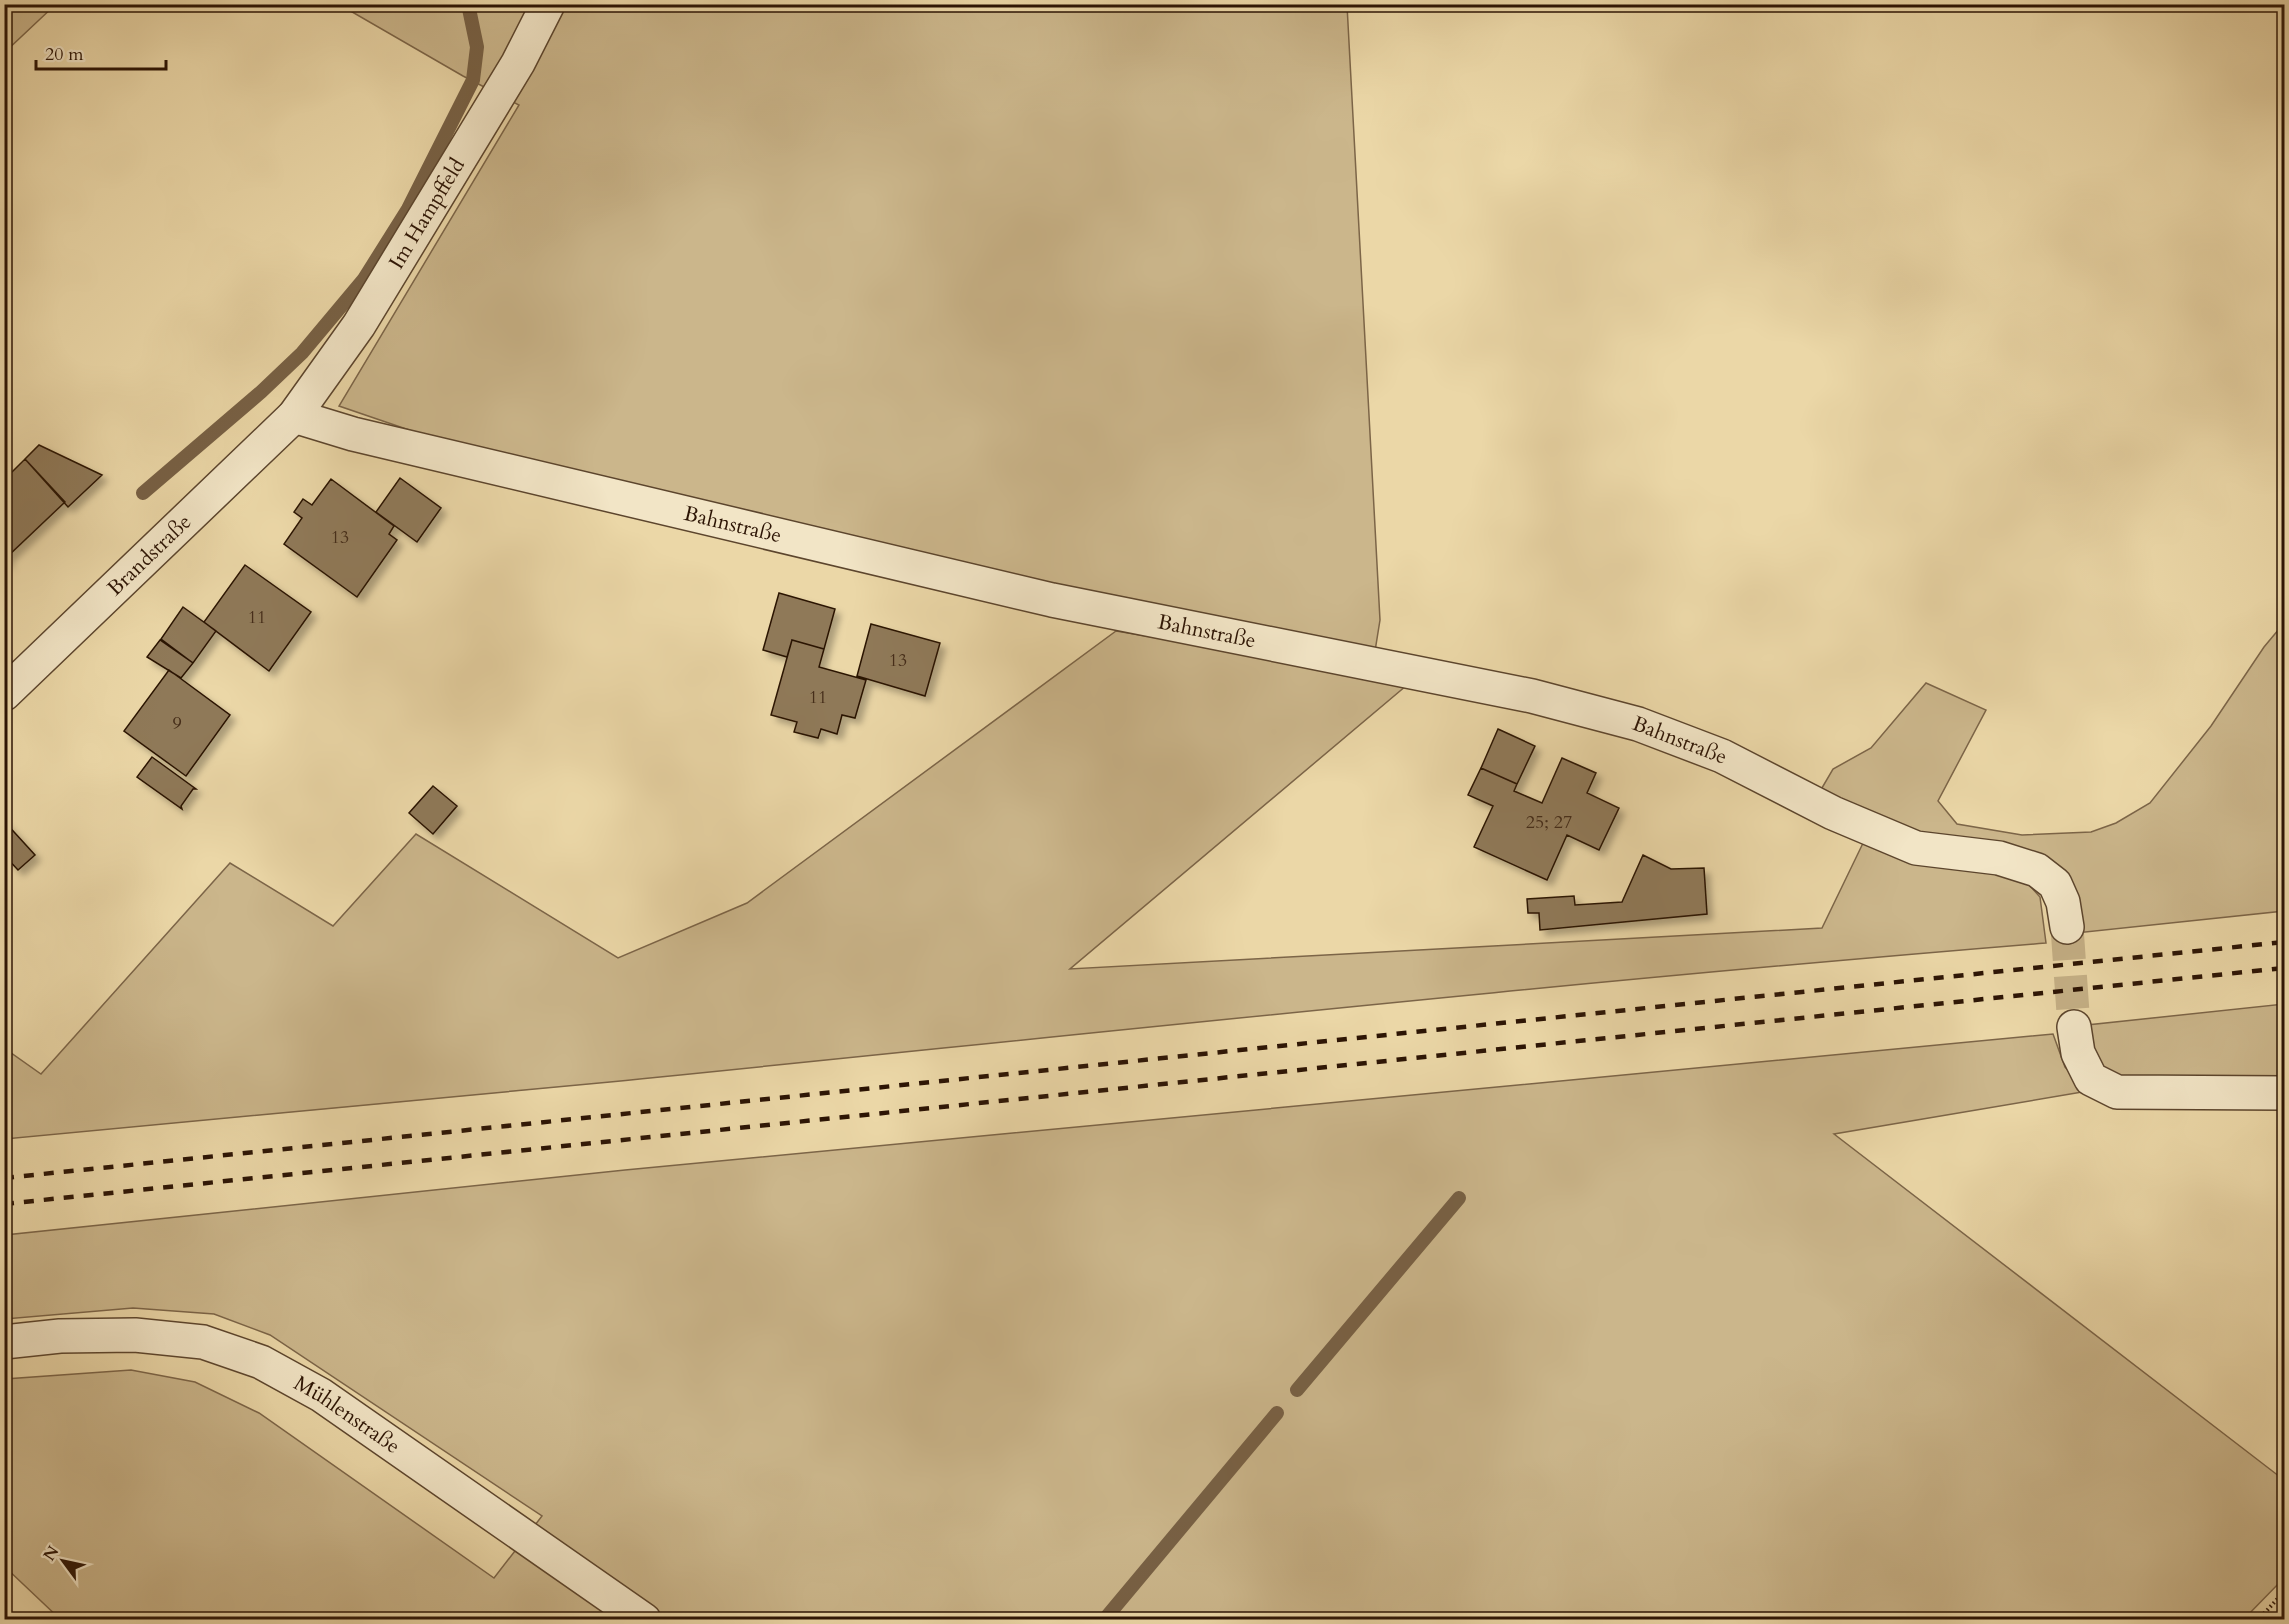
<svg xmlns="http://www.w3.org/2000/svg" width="2289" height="1624" viewBox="0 0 2289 1624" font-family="Cardo,serif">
	<defs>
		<filter id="shadow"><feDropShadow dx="5.5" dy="5.5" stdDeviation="3" flood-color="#0004"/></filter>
	</defs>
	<rect width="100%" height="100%" fill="#ebd7a7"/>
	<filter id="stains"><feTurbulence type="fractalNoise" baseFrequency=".00333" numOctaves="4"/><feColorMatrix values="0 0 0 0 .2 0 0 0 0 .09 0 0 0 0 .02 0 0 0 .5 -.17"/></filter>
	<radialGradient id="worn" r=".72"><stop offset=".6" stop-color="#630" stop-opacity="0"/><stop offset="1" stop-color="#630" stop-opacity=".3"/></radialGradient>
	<path fill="#cbb68b" stroke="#7c6548" stroke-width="1.5" d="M5,4H55V5L5,52Z
		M340,5H1347L1380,620L1375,651L1054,589L453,445L339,406L519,105L463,76Z
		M2284,623V911L2076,933L2064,883L1917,838L1819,793L1833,769L1871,748L1926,683L1986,710L1938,801L1957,824L2022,835L2091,832L2116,823L2150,803L2211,726L2264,647Z
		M1116,631L1413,680L1070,969L1822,928L1865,839L2023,878L2040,897L2046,943C1566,982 1088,1034 610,1082C408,1102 206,1120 5,1139L4,1048L41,1074L230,863L333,926L416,834L618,958L747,903Z
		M2284,1004V1087L2119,1082L2097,1069L2087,1025Z
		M2053,1034L2065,1067L2088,1091L1834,1134L2284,1480V1578L2243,1620L60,1619L5,1567V1379L131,1370L195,1382L259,1413L494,1578L542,1516L270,1335L214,1314L133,1308L5,1319V1235L625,1170Z"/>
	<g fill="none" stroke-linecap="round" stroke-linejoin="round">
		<path stroke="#786145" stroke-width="14" d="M143,493L261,392L302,353L364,279L408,209L473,80L477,47L468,4
			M1297,1390L1459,1198
			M1104,1620L1277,1413"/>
	</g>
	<path fill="#8f7959" stroke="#2c1404" stroke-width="1.5" filter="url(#shadow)" d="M39,445L102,475L68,507L25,459Z
		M25,459L65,502L6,558L9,564L4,559V464L12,472Z
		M400,478L441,508L417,542L376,512Z
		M331,479L394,526L389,534L397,540L357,597L284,544L302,518L294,512L303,499L312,505Z
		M245,565L311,612L269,671L204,622Z
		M779,593L835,609L824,649L792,640L787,657L763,650Z
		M183,607L216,631L193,663L161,639Z
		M871,624L940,643L925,696L857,676Z
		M160,640L193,663L181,678L147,657Z
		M792,640L824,649L819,667L866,680L855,718L842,715L837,734L821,729L818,738L794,732L797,722L771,715Z
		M169,670L230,715L186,776L124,731Z
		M1498,729L1535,746L1517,784L1481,768Z
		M152,757L196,789H193L181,806L182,809L137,777Z
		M1562,758L1596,773L1587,793L1619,808L1599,850L1567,835L1547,880L1474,847L1493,806L1468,795L1481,768L1517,784L1514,791L1542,803Z
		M433,786L457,806L433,834L409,813Z
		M4,821L35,855L18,870L4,855Z
		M1643,855L1671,869L1704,868L1707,914L1540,930L1539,913H1528L1527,899L1574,896L1575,905L1622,902Z"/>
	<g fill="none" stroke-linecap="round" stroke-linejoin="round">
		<path stroke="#c5b086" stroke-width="33" stroke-dasharray="33 16" stroke-linecap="butt" d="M2067,927L2074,1027"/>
		<defs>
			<g id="street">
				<path id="s1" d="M294,416L353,434L1052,600L1532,696L1638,724L1722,756L1833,813L1916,848L1999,858L2037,870L2055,884L2063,902L2067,927"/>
				<path id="s2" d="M4,694L294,416L359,325L518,63L548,4"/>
				<path d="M2074,1027L2078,1053L2091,1079L2117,1092L2284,1093"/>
				<path id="s3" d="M4,1342L60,1336L135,1335L203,1342L261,1362L321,1395L644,1620"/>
			</g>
		</defs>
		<use href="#street" stroke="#5c452d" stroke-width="36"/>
		<path stroke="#2c1404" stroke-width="4" stroke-dasharray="1.5 3" stroke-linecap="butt" d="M2258,1620L2284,1592"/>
		<use href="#street" stroke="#f2e5c6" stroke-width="33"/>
		<path stroke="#2c1404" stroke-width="4.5" stroke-dasharray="10 10" stroke-linecap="butt" d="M4,1178L2284,942
			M4,1204L2284,968"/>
	</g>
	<g text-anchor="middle" stroke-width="4.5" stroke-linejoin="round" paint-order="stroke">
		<g font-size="18" fill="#452d19">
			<text x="340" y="543">13</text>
			<text x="257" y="623">11</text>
			<text x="898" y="666">13</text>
			<text x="818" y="703">11</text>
			<text x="177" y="729">9</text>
			<text x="1549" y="828">25; 27</text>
		</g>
		<g font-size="21" fill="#2c1404" stroke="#f2e5c6">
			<text dy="7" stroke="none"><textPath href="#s2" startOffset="644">Im Hampffeld</textPath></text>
			<text dy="7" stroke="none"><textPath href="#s1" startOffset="452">Bahnstraße</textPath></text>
			<text dy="7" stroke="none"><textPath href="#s2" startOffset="201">Brandstraße</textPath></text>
			<text dy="7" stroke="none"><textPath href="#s1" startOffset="938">Bahnstraße</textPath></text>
			<text dy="7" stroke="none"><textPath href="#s1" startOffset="1424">Bahnstraße</textPath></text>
			<text dy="7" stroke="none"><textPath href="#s3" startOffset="362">Mühlenstraße</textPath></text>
		</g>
	</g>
	<rect width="2289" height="1624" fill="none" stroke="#ebd7a7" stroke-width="24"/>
	<rect x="6" y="6" width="2277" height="1612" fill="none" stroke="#2c1404" stroke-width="3"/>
	<rect x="12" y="12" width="2265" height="1600" fill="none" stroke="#2c1404" stroke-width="1.5"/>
	<g transform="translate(63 1561) rotate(303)" stroke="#f2e5c6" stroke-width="4.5" paint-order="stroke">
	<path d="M0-4.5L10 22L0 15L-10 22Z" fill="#2c1404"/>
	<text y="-9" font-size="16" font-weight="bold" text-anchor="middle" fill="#2c1404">N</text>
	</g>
	<path d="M36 60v9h130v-9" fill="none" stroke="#2c1404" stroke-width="3"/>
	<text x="45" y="60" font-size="18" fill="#2c1404" stroke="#f2e5c6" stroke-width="4.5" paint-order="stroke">20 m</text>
	<rect width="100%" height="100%" filter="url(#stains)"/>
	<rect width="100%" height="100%" fill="url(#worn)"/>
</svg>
